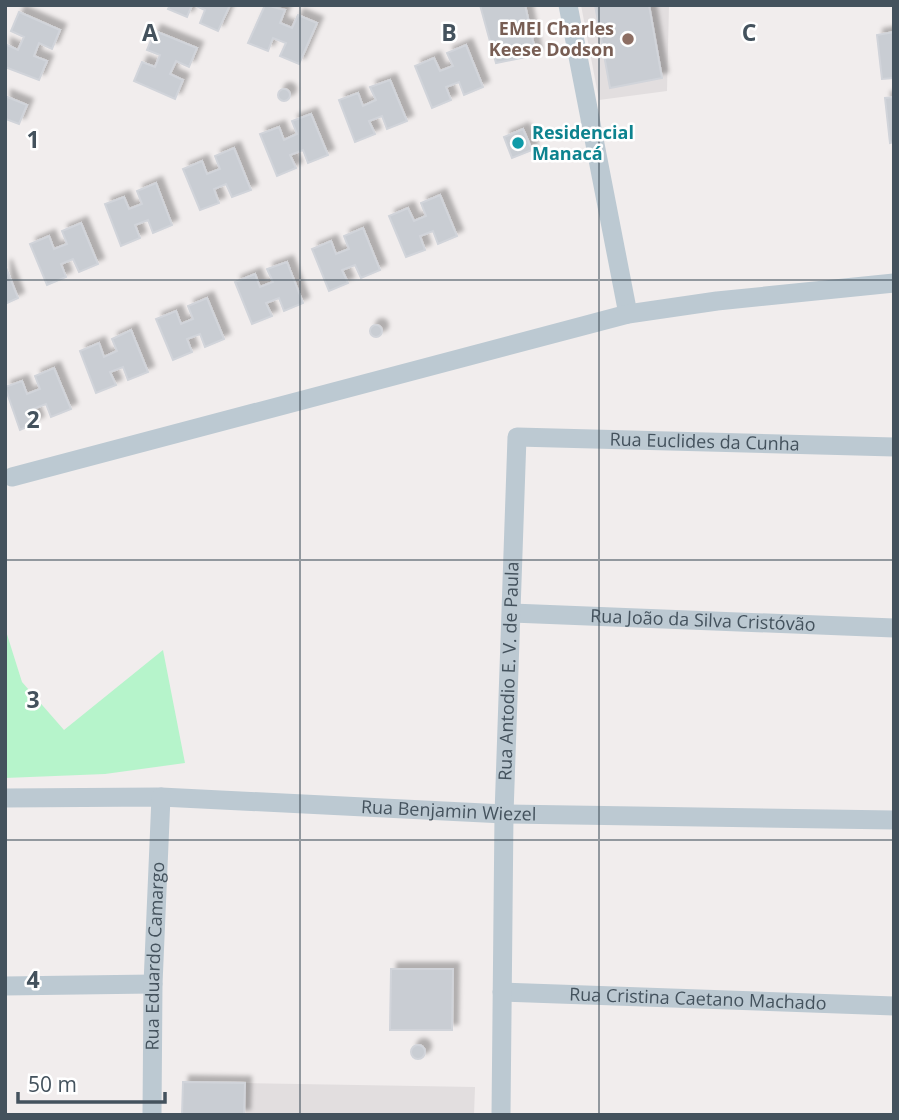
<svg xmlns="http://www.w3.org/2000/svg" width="899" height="1120" viewBox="0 0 899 1120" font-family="'Open Sans',sans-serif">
	<defs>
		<filter id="shadow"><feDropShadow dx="6" dy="-6" stdDeviation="2" flood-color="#0004"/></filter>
	</defs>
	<rect width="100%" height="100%" fill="#f1eded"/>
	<path fill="#e2dedf" d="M581,5H669L667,91L599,100Z
		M183,1082L475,1087L474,1115H182Z"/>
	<path fill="#b6f4cb" d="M5,628L22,682L64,730L163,650L185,763L105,774L5,778Z"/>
	<path fill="#c9cdd3" stroke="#d1d4da" stroke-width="2" filter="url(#shadow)" d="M170,5H192L187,17L168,9Z
		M194,5H230L218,31L200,23L205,10Z
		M265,5L285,10L280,23L292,28L298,15L317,23L299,64L280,56L286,43L273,38L268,51L248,43Z
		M480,5H525L536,55L496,63Z
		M595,5H649L662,78L610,88Z
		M19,12L60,30L52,49L39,43L34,56L47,61L39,80L5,67V44L18,50L24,37L11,31Z
		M155,31L197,48L189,67L176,61L170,74L183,80L175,99L134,81L142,62L155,67L160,55L147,50Z
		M894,32V78L882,79L877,35Z
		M466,45L483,87L464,95L459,82L446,87L451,100L432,108L415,66L434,58L440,71L453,66L447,53Z
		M390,80L407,121L387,129L382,116L369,121L375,134L355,142L339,100L358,93L363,106L376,100L370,87Z
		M278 95a6 6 0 1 1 12 0a6 6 0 1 1-12 0Z
		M5,96L27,105L19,124L6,119L5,121Z
		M894,97V142L890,143L885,98Z
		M311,114L328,155L308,163L303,150L290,155L296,168L277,176L260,134L279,127L284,140L297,134L292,121Z
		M523,129L532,150L512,158L504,137Z
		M234,148L251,190L232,197L226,184L214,189L219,203L200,210L183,169L202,161L207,174L220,169L215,156Z
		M156,183L172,225L153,233L148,220L135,225L140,238L121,246L105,204L124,197L129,209L142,204L137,191Z
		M440,195L457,236L438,244L433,231L420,236L425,250L406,257L389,216L408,208L414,221L426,216L421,203Z
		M81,223L98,264L79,272L73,259L61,264L66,277L47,285L30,244L49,236L54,249L67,244L62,231Z
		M363,228L380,270L361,278L355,265L342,270L348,283L329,291L312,249L331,241L336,254L349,249L344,236Z
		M287,262L303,303L284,311L279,298L266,303L272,316L252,324L235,282L255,274L260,287L273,282L267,269Z
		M5,265L18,298L5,304Z
		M207,298L224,339L205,347L200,334L187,339L192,352L173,360L156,319L176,311L181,324L193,319L188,306Z
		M370 331a6 6 0 1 1 12 0a6 6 0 1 1-12 0Z
		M131,330L148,372L128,380L123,367L110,372L116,385L96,393L80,351L99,343L104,357L117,351L112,339Z
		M54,368L71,409L51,417L46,404L33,409L38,422L20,430L5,387L22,381L27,394L40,389L35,376Z
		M391,969H453L452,1030H390Z
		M411 1052a7 7 0 1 1 14 0a7 7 0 1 1-14 0Z
		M183,1082L245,1083L244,1115H182Z"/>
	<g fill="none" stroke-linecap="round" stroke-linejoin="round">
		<g stroke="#bcc9d2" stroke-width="19">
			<path d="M568,5L628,314"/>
			<path d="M12,477L628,314L717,301L894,283"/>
			<path id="s1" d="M512,613L894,628"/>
			<path id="s2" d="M5,798L161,797L504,814L894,820"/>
			<path d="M5,986L153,984"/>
			<path id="s3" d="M502,992L894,1006"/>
			<path id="s4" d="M152,1115L153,984L161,797"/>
			<path id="s5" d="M501,1115L504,814L517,437L894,447"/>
		</g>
	</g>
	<path fill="none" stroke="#44525d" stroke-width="2" stroke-opacity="0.55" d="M300,5V1115M599,5V1115M5,280H894M5,560H894M5,840H894"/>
	<circle fill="#8d6e63" stroke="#fff" stroke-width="2.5" cx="628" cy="39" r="7"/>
	<circle fill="#0f9aa8" stroke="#fff" stroke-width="2.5" cx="518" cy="143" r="7"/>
	<g text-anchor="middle" stroke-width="5" stroke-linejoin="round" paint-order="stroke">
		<g font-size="18" font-weight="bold" fill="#785e54" stroke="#fff" text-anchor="end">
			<text x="614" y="35">EMEI Charles<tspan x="614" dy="21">Keese Dodson</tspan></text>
		</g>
		<g font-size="18" font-weight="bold" fill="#0d838f" stroke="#fff" text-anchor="start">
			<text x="532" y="139">Residencial<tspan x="532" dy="21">Manacá</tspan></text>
		</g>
		<g font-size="18" fill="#44525d" stroke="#fff">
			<text dy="6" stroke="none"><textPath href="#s5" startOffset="866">Rua Euclides da Cunha</textPath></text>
			<text dy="6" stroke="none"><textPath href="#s1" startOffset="191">Rua João da Silva Cristóvão</textPath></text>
			<text dy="6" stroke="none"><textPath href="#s5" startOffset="444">Rua Antodio E. V. de Paula</textPath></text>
			<text dy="6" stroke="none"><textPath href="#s2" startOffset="444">Rua Benjamin Wiezel</textPath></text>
			<text dy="6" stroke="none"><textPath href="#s4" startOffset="159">Rua Eduardo Camargo</textPath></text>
			<text dy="6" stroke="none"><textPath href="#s3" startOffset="196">Rua Cristina Caetano Machado</textPath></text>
		</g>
	</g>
	<g font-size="23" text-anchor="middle" font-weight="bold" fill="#44525d" stroke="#fff" stroke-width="5" stroke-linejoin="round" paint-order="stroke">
		<text x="150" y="41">A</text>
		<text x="449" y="41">B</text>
		<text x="749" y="41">C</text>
		<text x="33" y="148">1</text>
		<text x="33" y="428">2</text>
		<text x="33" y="708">3</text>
		<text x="33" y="988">4</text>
	</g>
	<rect width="899" height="1120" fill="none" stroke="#44525d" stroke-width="14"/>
	<path d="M18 1092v10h147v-10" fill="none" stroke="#44525d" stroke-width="3.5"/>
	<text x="28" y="1092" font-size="21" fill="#44525d" stroke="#ffffff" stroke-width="5" paint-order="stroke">50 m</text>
</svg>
